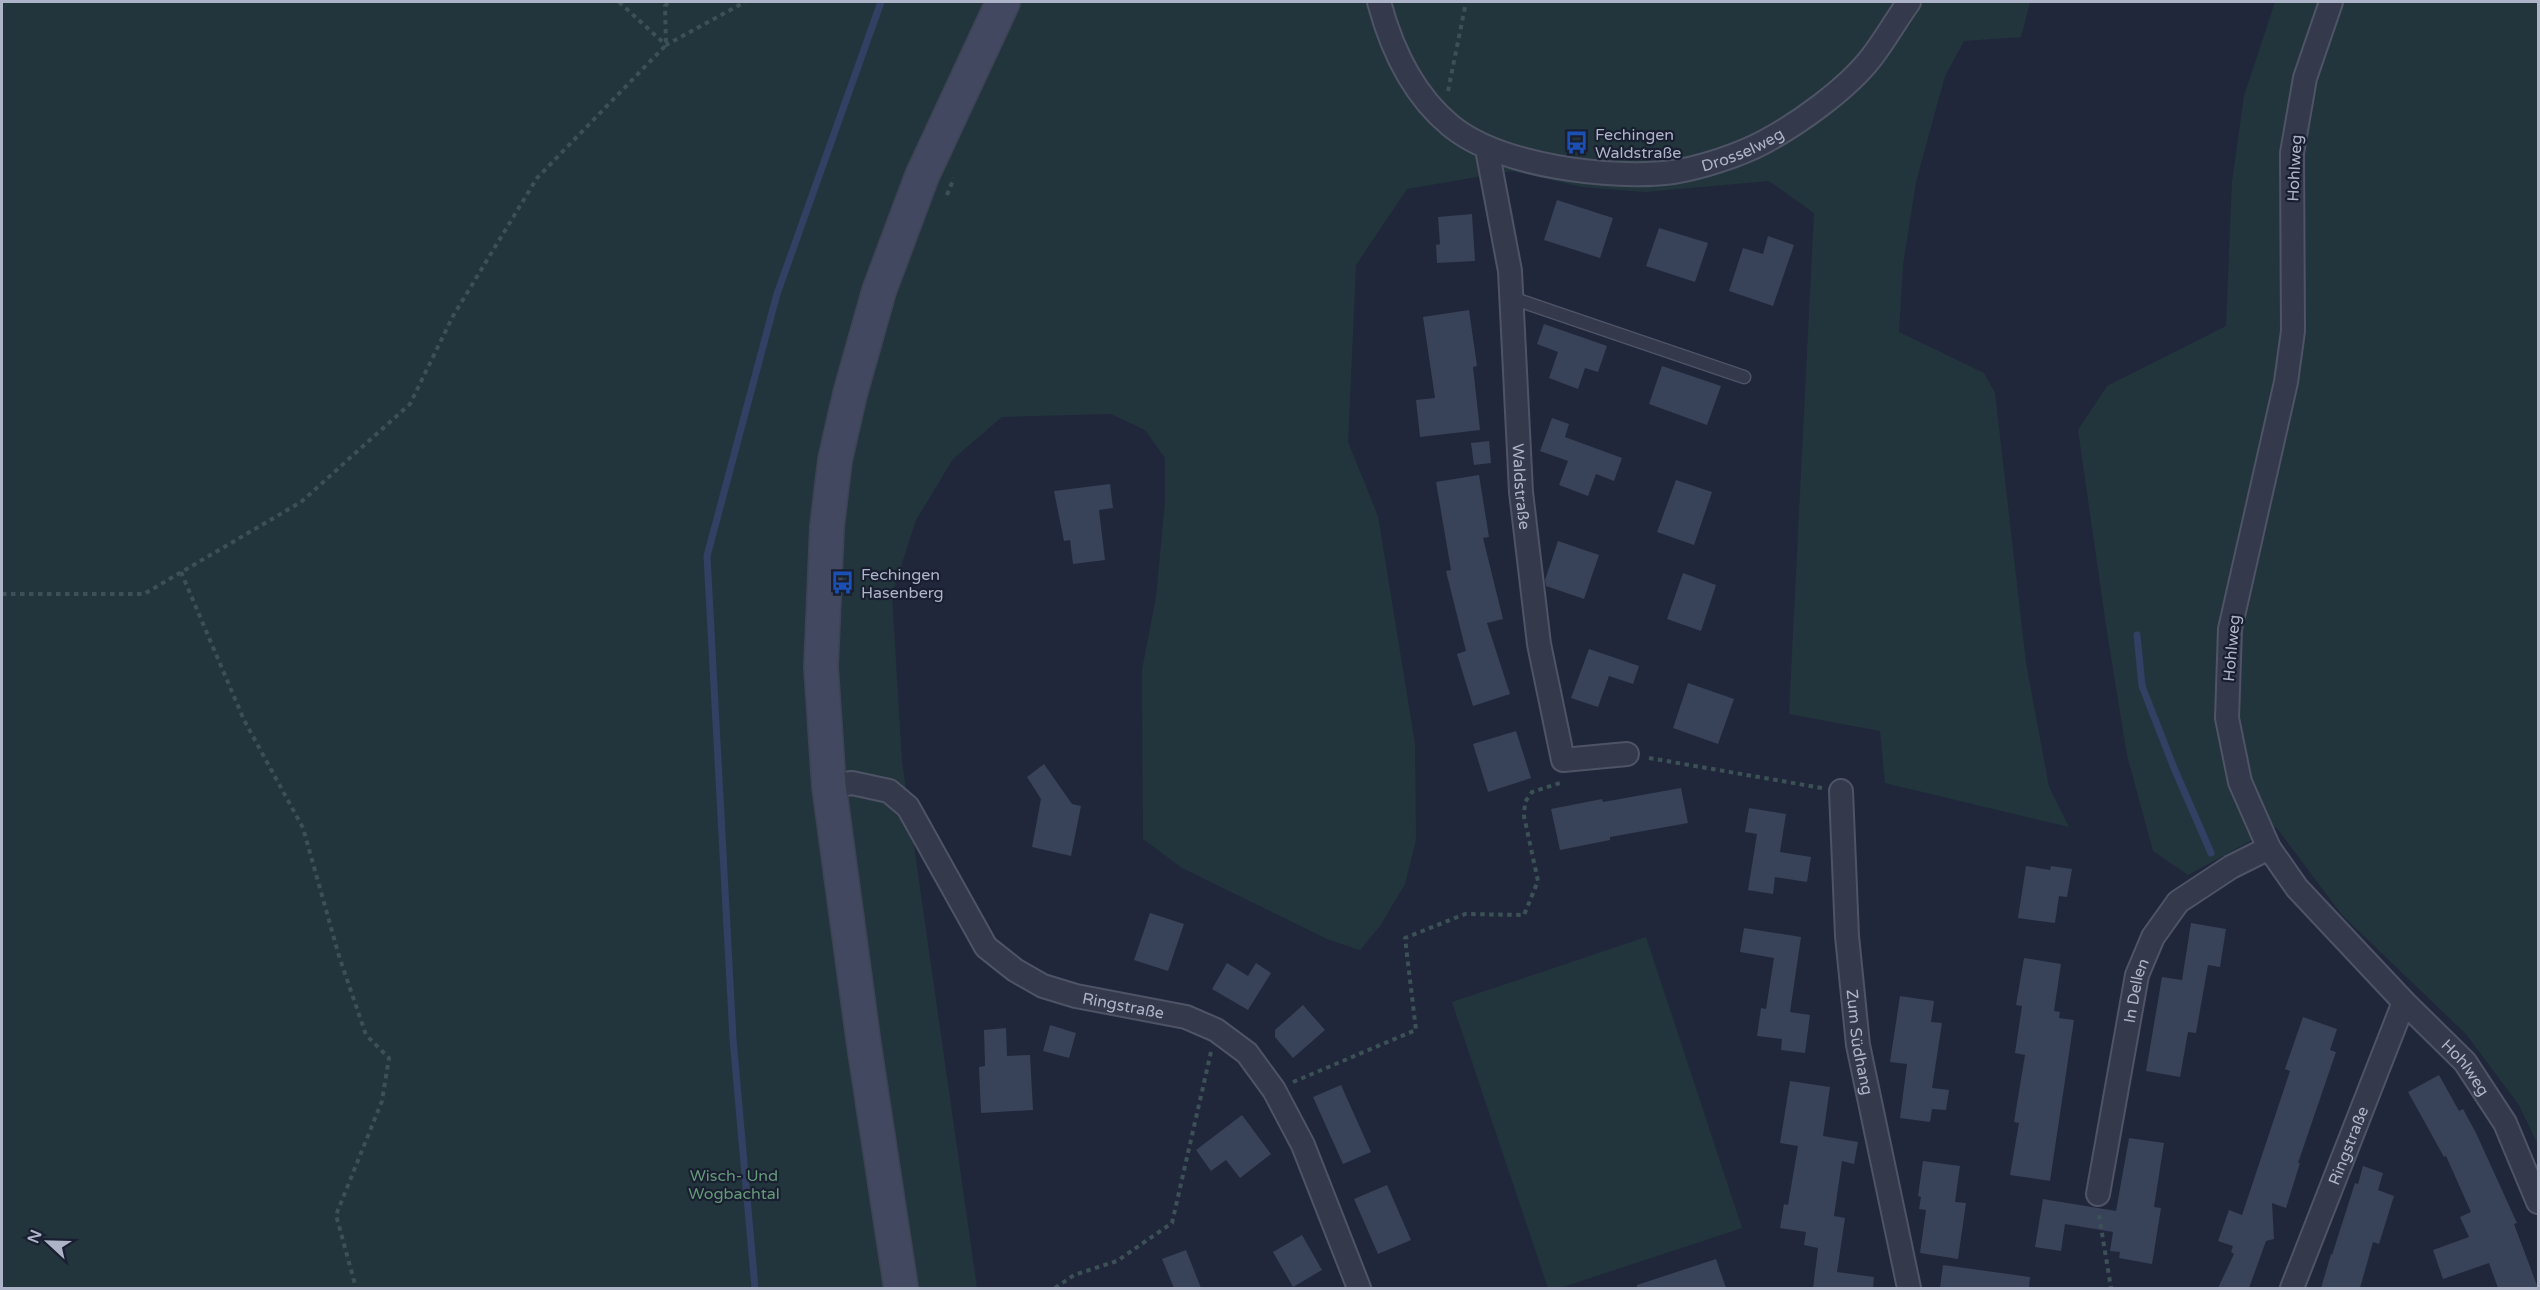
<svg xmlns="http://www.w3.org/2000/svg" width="2540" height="1290" viewBox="0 0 2540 1290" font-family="'Varela Round',sans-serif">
	<rect width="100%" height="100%" fill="#20273b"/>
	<path fill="#22353c" d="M2,2H2030L2021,37L1964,41L1945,76L1916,182L1903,265L1899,332L1984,373L1995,393L2026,663L2049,787L2069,827L1885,783L1880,731L1789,714L1814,213L1769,181L1645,192L1582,187L1512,171L1407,189L1356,265L1348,442L1378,516L1415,744L1416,840L1405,884L1380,926L1360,950L1327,939L1182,868L1143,839L1142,670L1156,597L1165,502V458L1145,430L1111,414L1002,417L953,459L916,520L892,594L902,762L977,1288H2Z
		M2275,2H2538V1145L2519,1105L2466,1034L2342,915L2276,827L2188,875L2153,851L2127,755L2107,632L2078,430L2107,386L2226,326L2232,182L2244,96Z
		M1646,937L1742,1228L1560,1288H1548L1452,1002Z"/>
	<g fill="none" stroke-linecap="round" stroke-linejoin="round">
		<path stroke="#324064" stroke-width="7" d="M2137,635L2142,686L2174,768L2211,853
			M755,1288L733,1039L707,556L777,294L881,2"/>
	</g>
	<path fill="#384259" d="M1557,200L1613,218L1600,258L1544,240Z
		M1472,214L1475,261L1437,263L1436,245L1440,244L1438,217Z
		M1659,228L1708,243L1695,282L1646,266Z
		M1768,236L1794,245L1773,306L1729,291L1743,248L1763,254Z
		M1469,310L1477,366L1473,367L1480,430L1420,437L1416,400L1435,398L1423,317Z
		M1544,324L1607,346L1598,372L1585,368L1578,389L1549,378L1558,352L1537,344Z
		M1662,366L1721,386L1707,425L1649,404Z
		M1552,418L1569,424L1565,437L1622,458L1614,481L1596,474L1588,496L1559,485L1568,461L1540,451Z
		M1489,441L1491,463L1474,465L1471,443Z
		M1479,475L1489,537L1483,538L1503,619L1487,623L1510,694L1473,706L1457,654L1466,651L1446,571L1451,570L1436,482Z
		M1676,480L1712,492L1694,545L1657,532Z
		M1110,484L1113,508L1099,510L1105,560L1073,564L1070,540L1064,541L1054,491Z
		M1558,541L1599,555L1584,599L1546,586L1545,580Z
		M1683,573L1716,585L1701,631L1667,619Z
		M1589,649L1639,666L1633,684L1609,676L1598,707L1571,698Z
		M1688,683L1734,699L1718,744L1673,728Z
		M1516,731L1531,778L1488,792L1473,744Z
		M1044,764L1072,804L1081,806L1071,856L1032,847L1041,799L1027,777Z
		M1681,788L1688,823L1610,837V840L1560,850L1551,809L1602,799L1603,802Z
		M1749,808L1786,814L1780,852L1811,857L1807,882L1775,877L1773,894L1748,890L1757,834L1745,832Z
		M2026,866L2050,870L2051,866L2072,869L2067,897L2059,896L2055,923L2018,918Z
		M1150,913L1184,924L1168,971L1134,960Z
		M2191,923L2226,929L2220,967L2208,965L2196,1033L2188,1032L2180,1077L2146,1071L2162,977L2182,980Z
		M1744,928L1801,937L1790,1012L1810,1015L1805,1053L1781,1050L1782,1039L1757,1036L1761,1008L1766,1009L1774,958L1740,952Z
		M2024,958L2061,964L2054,1011L2060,1012L2059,1018L2074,1020L2050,1181L2010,1175L2019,1123L2014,1122L2025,1055L2015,1053L2022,1006L2016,1005Z
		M1227,963L1248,976L1256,963L1271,973L1248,1010L1212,989Z
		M1900,996L1934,1001L1931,1022L1942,1023L1932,1088L1949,1090L1946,1110L1932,1109L1930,1122L1900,1118L1907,1064L1890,1062Z
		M1303,1005L1325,1030L1293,1058L1275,1037V1030Z
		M2303,1017L2337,1029L2330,1050L2336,1052L2298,1163H2300L2286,1208L2272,1203L2274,1239L2266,1241L2249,1288H2218L2234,1254L2231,1252L2233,1246L2218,1241L2229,1210L2242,1215L2290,1071L2285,1069Z
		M1050,1025L1076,1033L1069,1058L1043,1051Z
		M1006,1028L1007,1056L1030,1055L1033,1110L981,1113L979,1067L985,1066L984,1030Z
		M2439,1075L2459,1111L2463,1109L2476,1133L2517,1223L2514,1224L2538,1288H2498L2489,1263L2443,1279L2433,1250L2469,1237L2460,1217L2471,1212L2446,1156L2444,1157L2408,1092Z
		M1790,1081L1830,1087L1823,1136L1858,1142L1854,1164L1842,1161L1834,1216L1845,1218L1837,1272L1874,1277L1873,1288H1813L1818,1248L1804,1245L1806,1232L1780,1228L1784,1204L1788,1205L1798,1146L1780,1143Z
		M1341,1085L1371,1152L1343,1164L1313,1097Z
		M1242,1115L1271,1154L1240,1178L1226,1160L1211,1171L1196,1150Z
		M2129,1138L2164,1143L2154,1207L2161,1208L2152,1264L2119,1258L2120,1252L2110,1251L2113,1232L2065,1224L2061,1251L2035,1247L2043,1199L2116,1211Z
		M1923,1161L1960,1166L1955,1202L1966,1203L1958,1259L1920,1253L1926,1210L1919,1209L1921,1197L1918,1196Z
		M2363,1166L2383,1173L2378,1190L2394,1196L2379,1244L2373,1242L2360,1288H2321L2331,1254L2332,1255L2355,1183L2358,1184Z
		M1387,1185L1411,1240L1378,1254L1354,1199Z
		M1302,1235L1322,1270L1293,1287L1273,1252Z
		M1186,1250L1201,1288H1174L1162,1259Z
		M1716,1259L1726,1288H1637V1285Z
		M1943,1265L2030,1277L2029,1288H1940Z"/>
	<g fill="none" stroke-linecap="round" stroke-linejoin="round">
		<defs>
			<path id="lane" d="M1512,298L1744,377"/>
			<g id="street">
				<path id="s1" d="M1379,2C1391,47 1413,95 1451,126C1500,166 1611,180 1673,172C1700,168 1740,155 1764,142C1798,124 1847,89 1871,58C1885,40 1896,20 1909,2"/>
				<path id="s2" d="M2331,2L2305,78L2292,153L2293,331L2286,382L2230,629L2227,718L2240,782L2269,848L2297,888L2404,1002L2465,1062L2505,1123L2538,1202"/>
				<path id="s3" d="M1487,149L1510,271L1521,492L1539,644L1563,760L1627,754"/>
				<path id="s4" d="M829,786L852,783L889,791L908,807L986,947L1015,970L1043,986L1076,996L1186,1017L1216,1030L1247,1053L1274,1090L1303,1145L1359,1288"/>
				<path id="s5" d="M1841,791L1847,936L1858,1045L1909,1288"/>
				<path id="s6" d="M2098,1194L2137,975L2153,937L2178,902L2231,867L2269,848"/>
				<path id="s7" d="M2292,1288L2404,1002"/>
			</g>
			<path id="secondary" d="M901,1288L864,1045L829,786L821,667L827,527L835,460L850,394L879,291L922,176L1003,2"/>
		</defs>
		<use href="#lane" stroke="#4e5466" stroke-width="15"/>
		<use href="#street" stroke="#4e5466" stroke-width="26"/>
		<use href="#secondary" stroke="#3d4355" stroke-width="36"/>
		<path stroke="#3c5156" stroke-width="4" stroke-dasharray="4.5 4.5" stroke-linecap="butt" d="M619,2L666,45L745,2
			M1448,91L1466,2
			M947,195L954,178
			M181,572L244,720L303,828L339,956L366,1035L389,1058L382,1101L336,1215L356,1288
			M2,594H144L301,502L410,404L453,316L537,178L666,45L665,6L669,2
			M1649,758L1822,788
			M1293,1082L1416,1030L1405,938L1465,914L1524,915L1538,881L1524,816L1525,802L1532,792L1560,783
			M2099,1215L2111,1288
			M1055,1288L1074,1275L1117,1261L1172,1223L1211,1052"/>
		<use href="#lane" stroke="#343a4b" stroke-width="12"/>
		<use href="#street" stroke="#343a4b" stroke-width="22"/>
		<use href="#secondary" stroke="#41485f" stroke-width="33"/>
	</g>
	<defs>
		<symbol id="bus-bare" viewBox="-9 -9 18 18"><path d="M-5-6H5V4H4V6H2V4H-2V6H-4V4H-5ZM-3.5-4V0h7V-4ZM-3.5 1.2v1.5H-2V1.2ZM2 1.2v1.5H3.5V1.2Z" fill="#1a4fb4" stroke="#191f30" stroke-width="2.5" paint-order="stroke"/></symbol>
	</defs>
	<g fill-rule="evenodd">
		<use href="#bus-bare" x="1560" y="126" width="33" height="33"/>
		<use href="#bus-bare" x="826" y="566" width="33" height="33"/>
	</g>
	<g text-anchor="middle" stroke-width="4.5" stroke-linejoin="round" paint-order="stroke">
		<g font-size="16" fill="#aeb4c8" stroke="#191f30" text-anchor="start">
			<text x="1595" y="140">Fechingen<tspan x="1595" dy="18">Waldstraße</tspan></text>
			<text x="861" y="580">Fechingen<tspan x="861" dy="18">Hasenberg</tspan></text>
		</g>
		<g font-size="16" fill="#aeb4c8" stroke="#191f30">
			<text dy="6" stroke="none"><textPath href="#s1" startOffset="450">Drosselweg</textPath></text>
			<text transform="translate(2294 168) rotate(-87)" y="6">Hohlweg</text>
			<text dy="6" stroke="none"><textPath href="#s3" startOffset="340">Waldstraße</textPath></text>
			<text transform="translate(2231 648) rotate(-85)" y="6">Hohlweg</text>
			<text dy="6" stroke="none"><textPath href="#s6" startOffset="207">In Dellen</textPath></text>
			<text dy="6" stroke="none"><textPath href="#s4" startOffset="398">Ringstraße</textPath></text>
			<text dy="6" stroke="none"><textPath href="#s5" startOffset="252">Zum Südhang</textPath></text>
			<text dy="6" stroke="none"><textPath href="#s2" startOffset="1161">Hohlweg</textPath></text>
			<text dy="6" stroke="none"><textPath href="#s7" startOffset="153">Ringstraße</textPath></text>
		</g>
		<g font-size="16" fill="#649a78" stroke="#191f30">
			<text x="734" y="1181">Wisch- Und<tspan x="734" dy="18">Wogbachtal</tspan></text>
		</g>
	</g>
	<rect width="2540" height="1290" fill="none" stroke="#aeb4c8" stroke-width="6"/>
	<g transform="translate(48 1242) rotate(292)" stroke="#191f30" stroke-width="4.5" paint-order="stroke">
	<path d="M0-4.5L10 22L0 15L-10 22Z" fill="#aeb4c8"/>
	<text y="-9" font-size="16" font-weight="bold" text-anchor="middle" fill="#aeb4c8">N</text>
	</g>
</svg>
